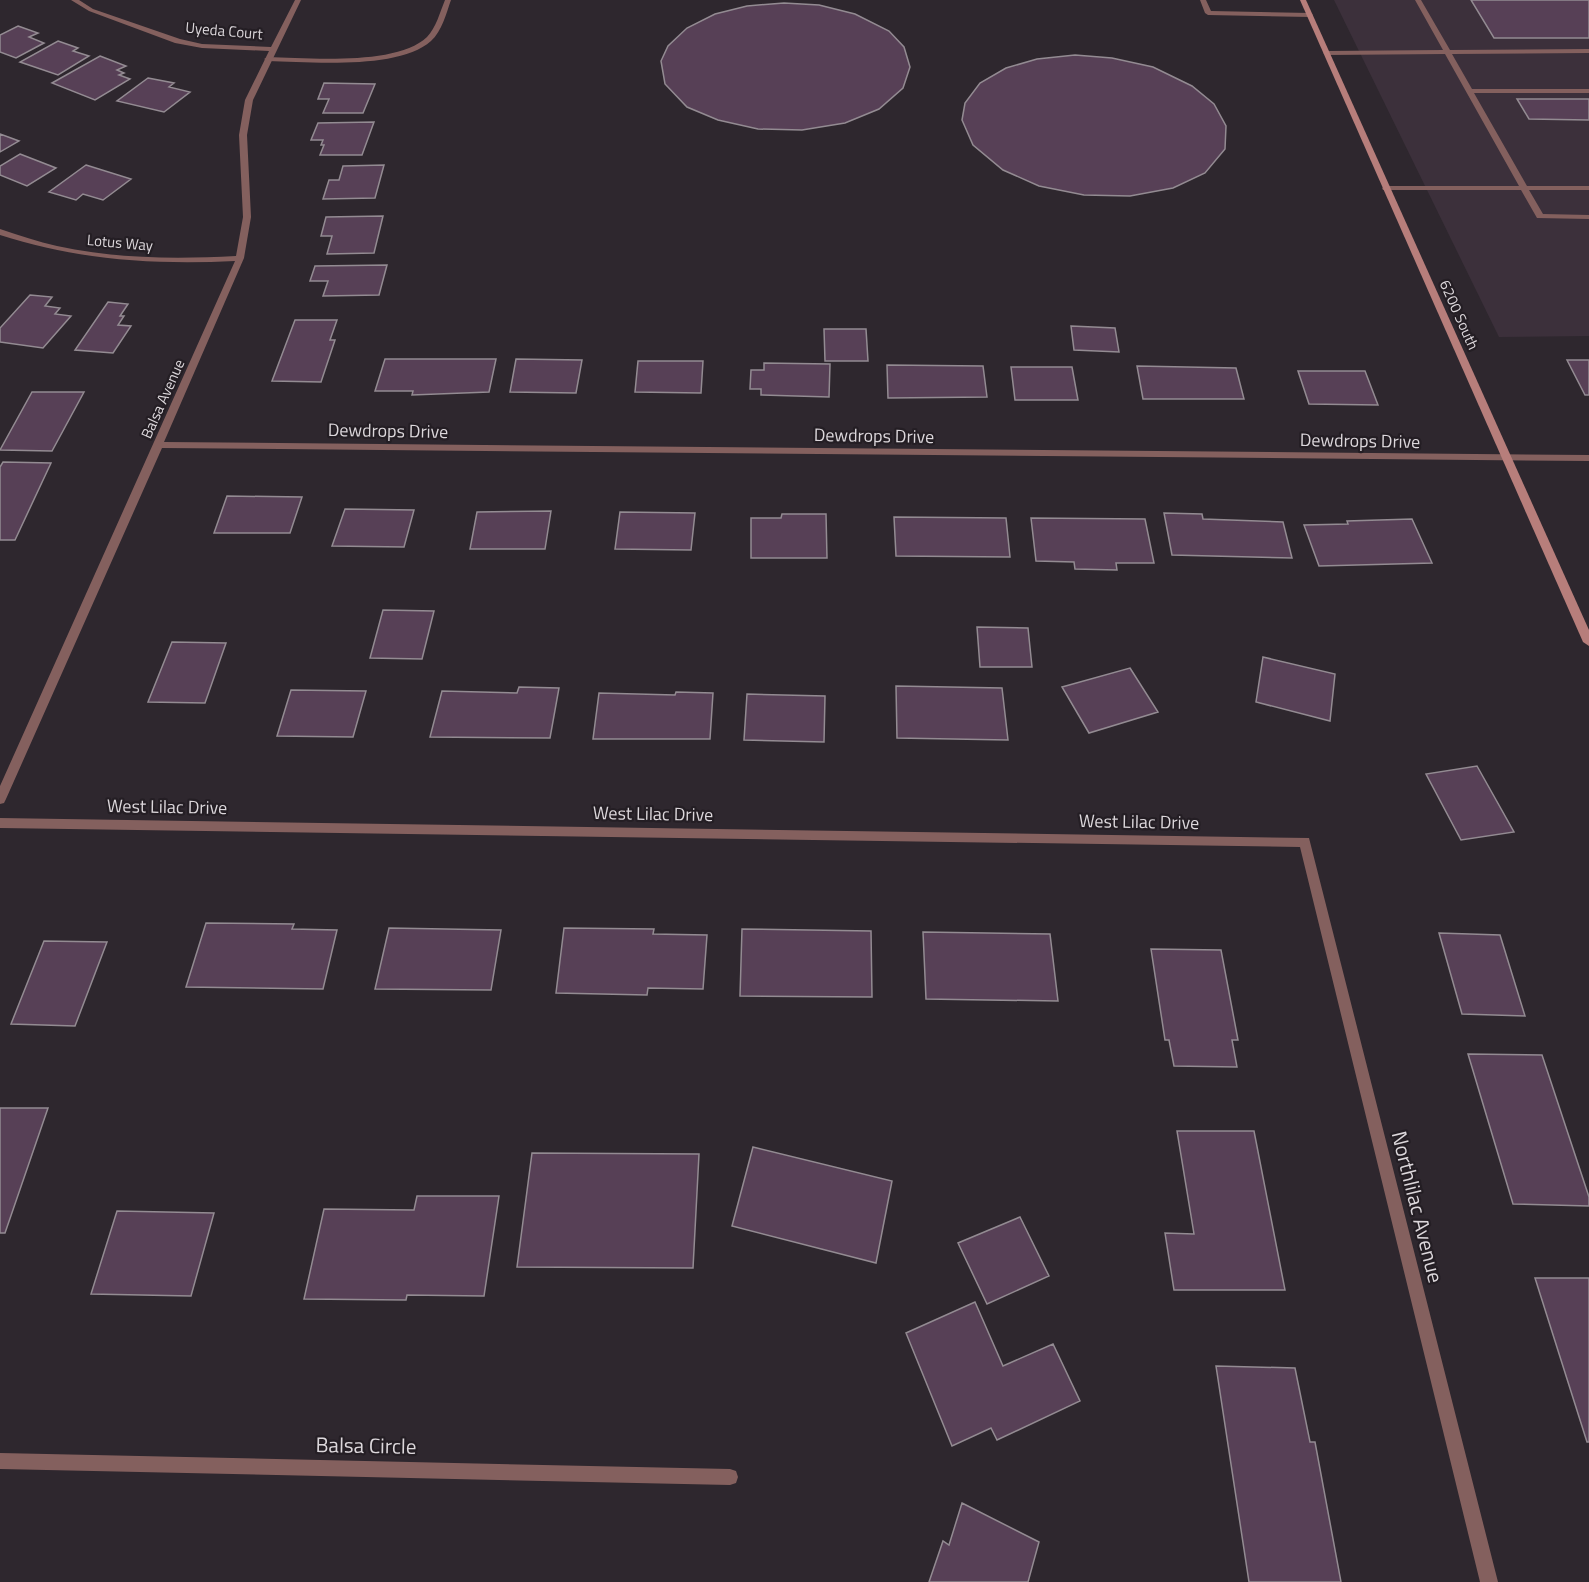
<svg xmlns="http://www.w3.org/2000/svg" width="1589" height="1582" viewBox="0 0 1589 1582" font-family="'Titillium Web',sans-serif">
	<rect width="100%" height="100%" fill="#2e272e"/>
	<path fill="#3c303b" d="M1334,0H1589V336L1499,337Z"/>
	<path fill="#574056" stroke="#938b92" stroke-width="1.5" d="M1471,0H1589V38H1494Z
		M784,3L819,5L855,14L889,31L904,47L910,67L903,88L879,109L845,123L802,130L758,129L718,120L687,107L665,84L661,61L668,46L687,28L715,14L747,6Z
		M18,26L38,33L29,37L44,43L16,58L0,52V35Z
		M58,41L78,48L73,51L89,56L58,75L20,62Z
		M1075,55L1112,58L1153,67L1192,86L1214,104L1226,126L1225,149L1205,173L1173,188L1130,196L1084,195L1039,186L1003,170L973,145L962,120L965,103L980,83L1006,68L1037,59Z
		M100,56L126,66L117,70L124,73L119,75L130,79L95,100L52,83Z
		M148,78L174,83L169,87L190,92L164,112L117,101Z
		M324,83L375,84L363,113H323L329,99H318Z
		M1517,99H1589V120L1529,119Z
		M374,122L362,155H320L324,145H321L323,140H311L318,123Z
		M0,134L19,141L0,152Z
		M20,154L56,168L27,186L0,175V166Z
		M86,165L131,179L103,200L83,194L76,200L49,192Z
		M384,165L375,198L323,199L329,180H339L343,166Z
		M383,216L374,253L327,254L332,236H321L326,217Z
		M387,265L379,295L323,296L328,281H310L315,266Z
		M30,295L52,297L45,306L60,308L55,314L71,316L43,348L0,342V328Z
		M108,302L128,304L120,316H124L118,325L131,326L113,353L75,350Z
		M295,320H337L330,340H335L321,382L272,381Z
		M1071,326L1115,328L1119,352L1074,350Z
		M824,329H866L868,361H825Z
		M385,359H496L489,392L412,395L413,391H375Z
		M516,359L582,360L576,393L510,392Z
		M1567,360H1589V395H1585Z
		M638,361H703L701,393L635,392Z
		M764,363L830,364L829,397L761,395V389H750L751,370H764Z
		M887,365L983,366L987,397L888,398Z
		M1137,366L1236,368L1244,399H1143Z
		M1011,367H1072L1078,400H1015Z
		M1298,371H1365L1378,405L1309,404Z
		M32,392H84L52,451L0,450Z
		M3,462L51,463L15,540H0V467Z
		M227,496L302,497L290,533H214Z
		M345,509L414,510L404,547L332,546Z
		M551,511L545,549H470L477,512Z
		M620,512L695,513L691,550L615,549Z
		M1164,513L1202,514L1203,519L1283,522L1292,558L1172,555Z
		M782,514H826L827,558H751V518H781Z
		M894,517L1006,518L1010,557L896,556Z
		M1031,518L1145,519L1154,563H1116L1117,570L1075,569L1074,562L1036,561Z
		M1412,519L1432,563L1319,566L1304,525L1348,524L1347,521Z
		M383,610L434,611L422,659L370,658Z
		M977,627L1028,628L1032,667H980Z
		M172,642L226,643L205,703L148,702Z
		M1263,657L1335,674L1330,721L1256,702Z
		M1130,668L1158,712L1089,733L1062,687Z
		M896,686L1002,688L1008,740L897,738Z
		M519,687L559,688L550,738L430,737L442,691L517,693Z
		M291,690L366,691L353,737L277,736Z
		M676,692L713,693L710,739H593L599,693L675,695Z
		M747,694L825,696L824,742L744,740Z
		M1477,766L1514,832L1461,840L1426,774Z
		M206,923L294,924L292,929L337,930L323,989L186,987Z
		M389,928L501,930L491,990L375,989Z
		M564,928L654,929L653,934L707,935L703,989L648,988L647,995L556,993Z
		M742,929L871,931L872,997L740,996Z
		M923,932L1050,934L1058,1001L926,999Z
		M1439,933L1500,935L1525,1016L1462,1014Z
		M44,941L107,942L75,1026L11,1024Z
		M1151,949L1221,950L1238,1040H1232L1237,1067L1174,1066L1169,1040H1165Z
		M1468,1054L1542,1055L1589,1197V1206L1513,1204Z
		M0,1108H48L5,1233H0Z
		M1177,1131H1254L1285,1290H1174L1165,1233L1194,1234Z
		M753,1147L892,1181L876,1263L732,1226Z
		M532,1153L699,1154L693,1268L517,1267Z
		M417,1196H499L484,1296L407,1295L406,1300L304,1299L324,1209L414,1210Z
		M117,1211L214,1213L191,1296L91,1294Z
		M1020,1217L1049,1276L987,1304L958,1243Z
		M1535,1278H1589V1442H1587Z
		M975,1302L1003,1366L1053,1344L1080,1401L997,1440L991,1428L952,1446L906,1333Z
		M1216,1366L1295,1368L1310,1442H1315L1341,1582H1249Z
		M962,1503L1039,1542L1028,1582H929L943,1541L949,1545Z"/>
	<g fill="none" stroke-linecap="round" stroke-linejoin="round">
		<path fill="#84605e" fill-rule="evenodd" d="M445,0H451C446,14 442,31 431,41C399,70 310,62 268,61L264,59L268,57C308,58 397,66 427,37C436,28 440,12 445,0Z
			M1200,0H1206L1211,11L1310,13L1313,15L1310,17L1208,15L1205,13Z
			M1415,0H1421L1450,50L1589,49V53L1452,54L1472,89H1589V93H1474L1527,186H1589V190H1529L1543,214L1589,215V219L1537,218L1521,190H1383L1382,188L1386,186H1519L1445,54L1327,55L1323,53L1327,51L1443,50Z"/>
		<path fill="#84605e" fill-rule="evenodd" d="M71,0H79L93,9L180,39L202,44L271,47L295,0H301L253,100L247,135L251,217L244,258L164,442L1589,455V461L162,448L6,799L4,803L0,804V786L235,261C154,265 77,260 0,235V229C19,235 38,242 57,246C116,259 177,259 236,256L243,217L239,135L245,100L269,51L202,48L175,43L89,11Z
			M0,818L1309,838L1498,1582H1480L1300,847L0,828Z
			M0,1453L730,1469L736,1471L738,1477L736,1483L730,1485L0,1469Z"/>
		<path fill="#b77e7b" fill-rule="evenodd" d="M1300,0H1306L1589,630V646L1583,642Z"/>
	</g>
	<g text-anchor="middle" stroke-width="4.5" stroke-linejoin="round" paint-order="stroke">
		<g font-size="15" fill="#dcd7db" stroke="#241e24">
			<text transform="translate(224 31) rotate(5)" y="5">Uyeda Court</text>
			<text transform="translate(120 243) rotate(5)" y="5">Lotus Way</text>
			<text transform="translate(1459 315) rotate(66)" y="5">6200 South</text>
			<text transform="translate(163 399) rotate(-66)" y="5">Balsa Avenue</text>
		</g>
		<g font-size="18" fill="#dcd7db" stroke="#241e24">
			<text transform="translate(388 431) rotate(1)" y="6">Dewdrops Drive</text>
			<text transform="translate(874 436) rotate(1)" y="6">Dewdrops Drive</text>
			<text transform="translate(1360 441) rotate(1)" y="6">Dewdrops Drive</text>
			<text transform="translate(167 807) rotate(1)" y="6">West Lilac Drive</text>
			<text transform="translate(653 814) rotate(1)" y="6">West Lilac Drive</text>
			<text transform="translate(1139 822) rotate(1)" y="6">West Lilac Drive</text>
		</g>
		<g font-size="21" fill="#dcd7db" stroke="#241e24">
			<text transform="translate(1417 1207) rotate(76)" y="7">Northlilac Avenue</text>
			<text transform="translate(366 1446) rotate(1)" y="7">Balsa Circle</text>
		</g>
	</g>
</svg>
